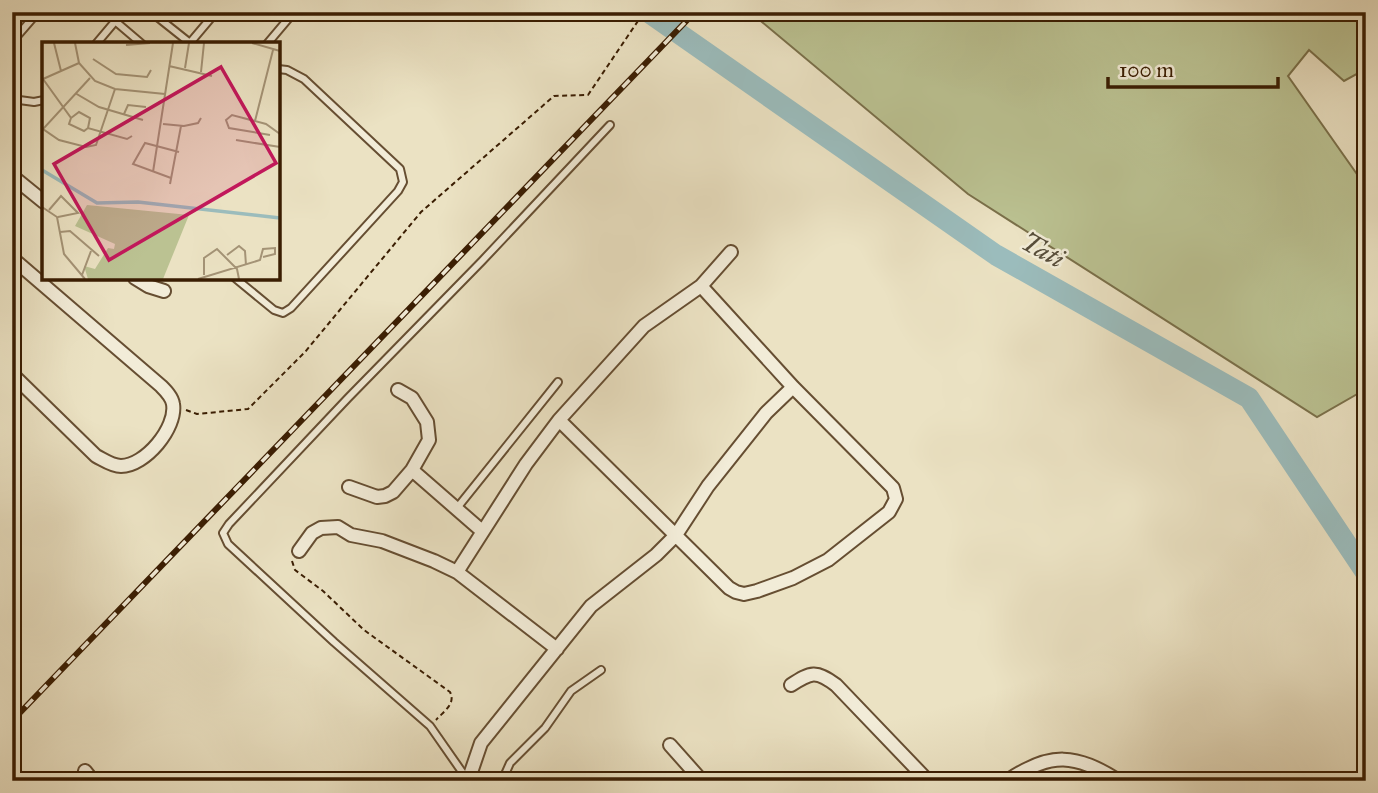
<svg xmlns="http://www.w3.org/2000/svg" width="1378" height="793" viewBox="0 0 1378 793" font-family="'IM FELL Great Primer',serif">
	<rect width="100%" height="100%" fill="#ebe2c3"/>
	<filter id="stains"><feTurbulence type="fractalNoise" baseFrequency=".00286" numOctaves="4"/><feColorMatrix values="0 0 0 0 .2 0 0 0 0 .09 0 0 0 0 .02 0 0 0 .5 -.17"/></filter>
	<radialGradient id="worn" r=".72"><stop offset=".6" stop-color="#630" stop-opacity="0"/><stop offset="1" stop-color="#630" stop-opacity=".3"/></radialGradient>
	<path fill="#bbc292" stroke="#7a704a" stroke-width="2" d="M750,12H1366V69L1344,81L1309,50L1288,76L1366,187V389L1317,417L968,194Z"/>
	<g fill="none" stroke-linecap="round" stroke-linejoin="round">
		<path stroke="#9bbcbc" stroke-width="21" d="M648,12L996,255L1249,398L1366,573"/>
		<defs>
			<path id="service" d="M151,12L190,43
				M12,19L18,12
				M115,21L142,44
				M12,42L38,12
				M96,44L123,12
				M189,44L216,12
				M267,44L294,12
				M12,99L34,102L44,100
				M235,278L274,310L283,313L291,308L398,191L403,182L400,169L304,79L287,70L278,69
				M457,508L558,382
				M467,779L430,726L334,642L228,544L223,533L229,524L348,398L482,261L610,125
				M502,781L510,763L545,728L571,691L601,670"/>
			<path id="minor" d="M12,176L44,202
				M12,258L161,386C166,391 172,397 173,404C177,428 145,466 121,466C112,466 104,460 96,456L12,374
				M135,278L148,286L164,291
				M559,420L729,588L736,592L744,594L757,591L793,578L828,560L889,512L896,499L893,488L793,387L701,286
				M412,470L482,531
				M349,487L377,497L385,496L393,492L412,470L429,440L427,422L412,398L398,390
				M299,551L312,533L321,528L338,527L351,535L382,541L434,561L457,572L557,649
				M457,572L526,464L559,420L644,326L701,286L731,252
				M791,685C811,672 816,670 836,685L928,781
				M670,745L702,781
				M85,771L93,781
				M468,781L481,743L591,606L656,555L676,535L708,486L766,413L793,387
				M1007,781C1051,751 1076,754 1119,781"/>
		</defs>
		<use href="#service" stroke="#664e32" stroke-width="10"/>
		<use href="#minor" stroke="#664e32" stroke-width="16"/>
		<path stroke="#3a1d02" stroke-width="2" stroke-dasharray="5 3.5" stroke-linecap="butt" d="M186,410L197,414L248,409L305,352L421,212L554,96L588,95L644,12
			M292,561L295,570L323,591L364,630L450,692C456,704 444,711 436,720"/>
		<use href="#service" stroke="#f2ecd8" stroke-width="6"/>
		<use href="#minor" stroke="#f2ecd8" stroke-width="12"/>
		<defs>
			<path id="rail" d="M12,721L695,12"/>
		</defs>
		<use href="#rail" stroke="#3a1d02" stroke-width="6"/>
		<use href="#rail" stroke="#f2ecd8" stroke-width="3.5" stroke-dasharray="10" stroke-linecap="butt"/>
	</g>
	<g text-anchor="middle" stroke-width="5" stroke-linejoin="round" paint-order="stroke">
		<g font-size="26" font-style="italic" fill="#574d3a" stroke="#f2ecd8">
			<text transform="translate(1043 250) rotate(29)" y="9">Tati</text>
		</g>
	</g>
	<g transform="translate(42 42)">
		<rect width="238" height="238" fill="#ebe2c3"/>
		<path d="M45,163L147,173L121,237H46L42,224L53,227L66,206L72,207L73,202L33,184Z" fill="#bbc292"/>
		<path fill="none" stroke="#9bbcbc" stroke-width="3.5" d="M0,128L55,161L96,160L238,176"/>
		<path fill="none" stroke="#a49376" stroke-width="2" d="M12,1L19,29M33,1L37,21L53,39L73,47L123,52M210,1L238,9M84,3L108,1M51,17L74,32L105,35L109,28M37,21L1,37L29,76L27,82L42,89L46,86L85,97L90,94M127,24L170,34M143,26L147,1M159,30L162,1M48,36L1,87L17,98L44,105L54,103L73,47M33,51L57,65L101,78M82,72L86,63L104,65M29,76L37,70L48,76L46,86M213,79L231,8M121,82L142,84L156,81L159,76M228,93L187,86L184,78L190,73L224,82L238,92M194,98L238,105M111,130L131,1M129,136L91,122L103,101L137,110M128,142L139,84M0,165L15,175L22,212L43,237M7,168L19,154L36,171L16,175M18,190L28,189L57,214M185,213L197,204L203,209L204,223M40,233L49,209M162,233V216L175,207L195,227L197,237M156,237L218,218L221,207L233,206V212L221,215"/>
		<path fill="#c2185b" fill-opacity="0.15" stroke="#c2185b" stroke-width="3.5" d="M179,25L234,121L67,218L12,122Z"/>
		<rect width="238" height="238" fill="none" stroke="#3a1d02" stroke-width="3.5"/>
	</g>
	<rect width="1378" height="793" fill="none" stroke="#ebe2c3" stroke-width="42"/>
	<rect x="14" y="14" width="1350" height="765" fill="none" stroke="#3a1d02" stroke-width="3.5"/>
	<rect x="21" y="21" width="1336" height="751" fill="none" stroke="#3a1d02" stroke-width="2"/>
	<path d="M1108 77v10h170v-10" fill="none" stroke="#3a1d02" stroke-width="3.5"/>
	<text x="1119" y="77" font-size="21" fill="#3a1d02" stroke="#f2ecd8" stroke-width="5" paint-order="stroke">100 m</text>
	<rect width="100%" height="100%" filter="url(#stains)"/>
	<rect width="100%" height="100%" fill="url(#worn)"/>
</svg>
